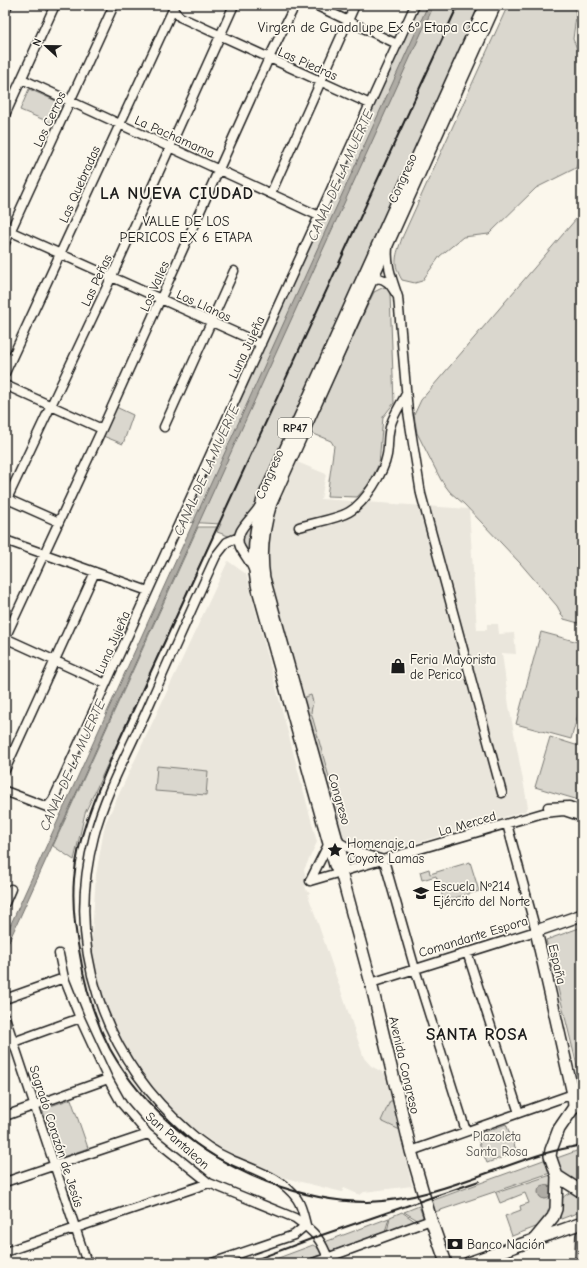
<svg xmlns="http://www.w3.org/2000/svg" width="587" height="1268" viewBox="0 0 587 1268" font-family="'Comic Neue',sans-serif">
	<rect width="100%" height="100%" fill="#fbf7ec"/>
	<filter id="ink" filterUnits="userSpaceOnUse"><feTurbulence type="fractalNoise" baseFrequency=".025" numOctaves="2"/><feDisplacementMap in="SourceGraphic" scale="8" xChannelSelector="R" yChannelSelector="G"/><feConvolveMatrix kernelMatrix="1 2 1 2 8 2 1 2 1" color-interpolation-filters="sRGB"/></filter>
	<g filter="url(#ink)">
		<path fill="#eae6dc" d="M297,462L326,474L321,499L469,509L477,630H487V624H498L499,634L514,633L516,654L502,653L509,706L528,807L525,811L388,851L376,852L355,846L340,835L267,572L270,532L278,506Z
			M228,561L246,574L317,842L304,870L306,877L304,881L307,892H310L308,895L313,909L364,1058L371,1066L386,1074L412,1186L364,1192L360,1195L344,1188L342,1192L285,1178L226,1152L190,1126L156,1093L136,1067L119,1038L102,998L91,948L96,875L105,824Z"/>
		<path fill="#dad7ce" stroke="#7b7a75" d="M419,5H483L262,500L237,539L217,532L221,524L183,522Z
			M508,5H574L576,16L573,39L582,60V153L576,168L536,188L489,234L463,237L440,256L422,281L415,283L402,280C392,263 396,256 402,238Z
			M29,89L63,104L54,124L20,110Z
			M582,212V624L564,619L557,606L520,563L464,504L450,492L441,480L417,433L414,415L421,400Z
			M384,287L388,289L390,294L394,403L383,417L379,464L368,485L357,497L327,496L334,446L331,441L309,432L371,298L374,292Z
			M116,407L133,415L123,444L103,436Z
			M251,526L250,553C240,545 240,533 251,526Z
			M198,527H217L85,813L74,860L53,846Z
			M541,632L582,643V701L571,739L516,724Z
			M311,695L313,702L311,712L340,817L335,818L300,699Z
			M550,737L582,747V801L535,787Z
			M157,766L208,771L206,795L155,791Z
			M470,862L479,891L444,901L436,876L422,880L420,872L429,869L430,874Z
			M582,927V1086L546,940Z
			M71,1099L88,1148L60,1158L42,1109Z
			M390,1101H393L400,1130L381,1121Z
			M506,1124L517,1152L487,1163L476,1135Z
			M582,1149V1187L563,1177L554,1159Z
			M549,1158L553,1172L435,1212L431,1201Z
			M554,1174L555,1202L544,1224L512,1236L505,1216L521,1210L520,1206L529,1203L525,1193L500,1203L496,1193Z
			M572,1192L582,1193V1211L561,1219C555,1207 560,1196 572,1192Z
			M419,1206L423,1217L419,1221L404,1212Z
			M402,1212L416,1222L387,1232L390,1217Z
			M389,1218L385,1232L329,1252L322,1243Z
			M313,1245L319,1249L322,1254L299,1263H265Z"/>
		<path fill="#afaca5" stroke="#74726e" d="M428,5H434L5,950V937Z
			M538 1192a7 7 0 1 1 14 0a7 7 0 1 1-14 0Z"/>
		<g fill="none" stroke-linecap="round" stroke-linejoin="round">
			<defs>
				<path id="minor" d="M315,5L397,44
					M5,10L8,5
					M173,10L180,17L370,104
					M22,79L319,216
					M5,115L55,5
					M271,193L355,5
					M5,229L261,344
					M5,243L114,5
					M370,283L377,278C389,279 392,288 398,297C393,281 386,265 388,248
					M398,297L408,412L421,494L502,793
					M5,373L175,5
					M5,385L102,429
					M164,427L234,271
					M5,498L59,522
					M7,499L112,276L234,5
					M299,527C314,522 335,520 349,512C365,503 384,472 387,455C389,444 387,435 391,424C394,414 401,404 406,394
					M239,537L227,542L216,556C192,608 169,660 146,712C128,752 105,793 94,836C65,947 103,1056 187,1130C200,1142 214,1152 230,1159C253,1170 282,1177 297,1199C302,1206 304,1217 306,1225
					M5,540L148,591
					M253,569C250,561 244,555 240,547C233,531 252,519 259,507
					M106,684L5,638L102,429L269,58L295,5
					M5,770L95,572
					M5,791L47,807L53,800L415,5
					M548,807L569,806L582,811
					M337,841L356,852L384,860L415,969L466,1131
					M310,881L543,813L564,811L582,817
					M310,881L329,843
					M5,903L11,889
					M467,952L519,1113
					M59,954L64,978L80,1018L108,1079L122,1104L148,1134L209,1183L295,1218C316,1233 321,1239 330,1263
					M371,983L536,931L507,824
					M5,999L64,978
					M5,1017L87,1263
					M5,1045L80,1018
					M5,1116L108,1079
					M411,1151L573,1094
					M5,1182L148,1134
					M5,1252L209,1183
					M212,1263L294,1235L306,1225
					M313,1263L431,1220"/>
				<path id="major" d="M341,872L343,862L264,578C260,553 264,526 271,503L495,5
					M557,1176L582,1192
					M534,1240L553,1217L556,1209L557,1176L550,1156L551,1150L559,1129L574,1107L573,1094L536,931L582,915
					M446,1263L431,1220L411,1151L371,983L341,872L335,865L258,589C251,560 255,528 263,499L486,5
					M468,1263L582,1223
					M581,1263L582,1235"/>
			</defs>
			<use href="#minor" stroke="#1c1c1c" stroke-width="11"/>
			<use href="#major" stroke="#1c1c1c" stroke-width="14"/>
			<use href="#minor" stroke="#fbf7ec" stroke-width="8"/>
			<use href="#major" stroke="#fbf7ec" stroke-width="11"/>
			<path stroke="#1c1c1c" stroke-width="2" d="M458,5L117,745C99,788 78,831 74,879C72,904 75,930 80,955C85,987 95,1020 110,1049C144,1110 202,1157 267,1182C299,1194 333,1202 367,1202C424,1201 483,1173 536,1156C551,1151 567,1148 582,1145
				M247,1263L319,1236L479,1181"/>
		</g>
	</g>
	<defs>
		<symbol id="shop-bare" viewBox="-9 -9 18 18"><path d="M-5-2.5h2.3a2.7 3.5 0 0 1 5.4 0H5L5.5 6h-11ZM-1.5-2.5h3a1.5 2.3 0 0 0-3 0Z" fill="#1c1c1c" stroke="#fbf7ec" stroke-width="2.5" paint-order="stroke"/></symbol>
		<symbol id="sight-bare" viewBox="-9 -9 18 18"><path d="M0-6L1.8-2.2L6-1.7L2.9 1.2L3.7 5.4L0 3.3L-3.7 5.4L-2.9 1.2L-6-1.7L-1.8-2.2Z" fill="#1c1c1c" stroke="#fbf7ec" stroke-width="2.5" paint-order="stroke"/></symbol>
		<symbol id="school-bare" viewBox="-9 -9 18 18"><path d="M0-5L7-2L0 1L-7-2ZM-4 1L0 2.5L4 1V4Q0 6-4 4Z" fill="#1c1c1c" stroke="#fbf7ec" stroke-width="2.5" paint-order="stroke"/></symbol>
		<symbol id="bank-bare" viewBox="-9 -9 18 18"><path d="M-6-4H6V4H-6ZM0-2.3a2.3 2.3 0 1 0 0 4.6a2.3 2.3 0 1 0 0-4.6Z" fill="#1c1c1c" stroke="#fbf7ec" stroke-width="2.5" paint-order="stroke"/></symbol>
	</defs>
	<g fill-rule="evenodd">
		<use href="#shop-bare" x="387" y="655" width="22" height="22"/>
		<use href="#sight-bare" x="324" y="839" width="22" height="22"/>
		<use href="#school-bare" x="410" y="882" width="22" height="22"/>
		<use href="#bank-bare" x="444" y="1233" width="22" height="22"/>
	</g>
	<g text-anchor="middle" stroke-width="3.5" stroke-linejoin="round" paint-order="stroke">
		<rect fill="#fbf7ec" stroke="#5f5e5a" stroke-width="1" x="278" y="418" width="34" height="20" rx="3"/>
		<g font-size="12" font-weight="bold" fill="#1c1c1c">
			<text x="295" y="432">RP47</text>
		</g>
		<g font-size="13" fill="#1c1c1c" stroke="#fbf7ec">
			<text transform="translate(308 63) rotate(24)" y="5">Las Piedras</text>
			<text transform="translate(49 119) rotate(-65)" y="5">Los Cerros</text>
			<text transform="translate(175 136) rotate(24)" y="5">La Pachamama</text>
			<text transform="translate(402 178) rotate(-66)" y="5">Congreso</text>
			<text transform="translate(79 184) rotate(-66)" y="5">Las Quebradas</text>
			<text transform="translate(96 280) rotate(-65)" y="5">Las Peñas</text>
			<text transform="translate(154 286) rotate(-66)" y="5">Los Valles</text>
			<text transform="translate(204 305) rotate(25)" y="5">Los Llanos</text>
			<text transform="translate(246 347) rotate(-65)" y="5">Luna Jujeña</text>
			<text transform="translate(269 474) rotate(-67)" y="5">Congreso</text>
			<text transform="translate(112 642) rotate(-66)" y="5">Luna Jujeña</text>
			<text transform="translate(340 799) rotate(74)" y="5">Congreso</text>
			<text transform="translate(467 823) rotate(-16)" y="5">La Merced</text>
			<text transform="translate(473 936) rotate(-17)" y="5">Comandante Espora</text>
			<text transform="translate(558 964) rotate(77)" y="5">España</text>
			<text transform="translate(405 1065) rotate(77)" y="5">Avenida Congreso</text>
			<text transform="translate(57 1136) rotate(72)" y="5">Sagrado Corazón de Jesús</text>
			<text transform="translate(178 1140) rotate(41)" y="5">San Pantaleon</text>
		</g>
		<g font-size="13" fill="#1c1c1c" stroke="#fbf7ec" text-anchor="start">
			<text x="410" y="664">Feria Mayorista<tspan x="410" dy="15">de Perico</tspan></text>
			<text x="347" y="848">Homenaje a<tspan x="347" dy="15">Coyote Lamas</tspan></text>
			<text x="433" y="891">Escuela Nº214<tspan x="433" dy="15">Ejército del Norte</tspan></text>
			<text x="467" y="1249">Banco Nación</text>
		</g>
		<g font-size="13" fill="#555451" stroke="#fbf7ec">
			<text x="497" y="1141">Plazoleta<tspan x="497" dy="15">Santa Rosa</tspan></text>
		</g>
		<g font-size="14" fill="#1c1c1c" stroke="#fbf7ec">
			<text x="373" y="32">Virgen de Guadalupe Ex 6º Etapa CCC</text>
			<text x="186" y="226">VALLE DE LOS<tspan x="186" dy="16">PERICOS EX 6 ETAPA</tspan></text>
		</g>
		<g font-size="14" font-style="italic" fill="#575653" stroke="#fbf7ec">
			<text transform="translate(340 175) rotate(-66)" y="5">CANAL DE LA MUERTE</text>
			<text transform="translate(206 470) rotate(-66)" y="5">CANAL DE LA MUERTE</text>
			<text transform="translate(72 765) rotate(-66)" y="5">CANAL DE LA MUERTE</text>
		</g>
		<g font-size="17" font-weight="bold" letter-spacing="1" fill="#1c1c1c" stroke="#fbf7ec">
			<text x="177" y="199">LA NUEVA CIUDAD</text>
			<text x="477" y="1040">SANTA ROSA</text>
		</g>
	</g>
	<rect width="587" height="1268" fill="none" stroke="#fbf7ec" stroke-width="20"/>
	<rect x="10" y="10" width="567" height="1248" fill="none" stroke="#1c1c1c" stroke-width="1.5" filter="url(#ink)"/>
	<g transform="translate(46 46) rotate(292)" stroke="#fbf7ec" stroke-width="3" paint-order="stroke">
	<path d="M0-3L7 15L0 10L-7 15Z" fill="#1c1c1c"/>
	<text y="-6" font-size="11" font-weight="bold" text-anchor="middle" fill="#1c1c1c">N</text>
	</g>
</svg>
